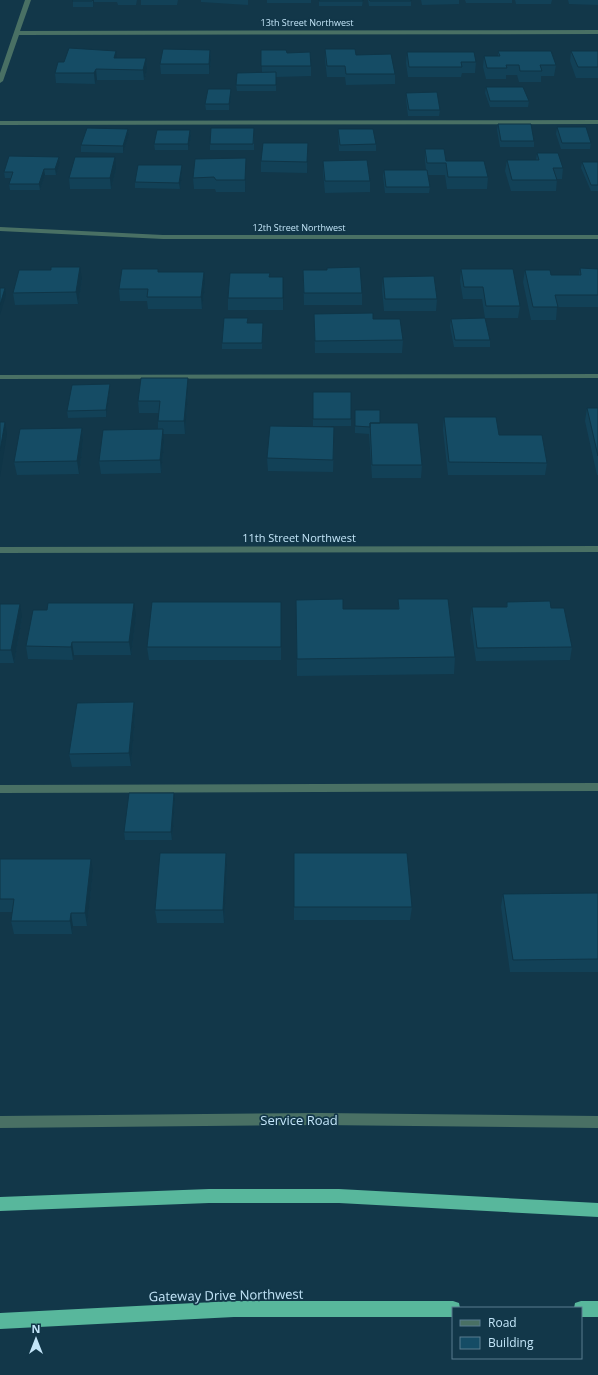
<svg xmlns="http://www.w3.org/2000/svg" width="598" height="1375" viewBox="0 0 598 1375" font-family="'Open Sans',sans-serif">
	<rect width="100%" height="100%" fill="#123749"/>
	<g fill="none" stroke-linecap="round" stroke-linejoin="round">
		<path fill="#497064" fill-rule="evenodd" d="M598,120V124L0,125V121Z
			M598,374V378L0,379V375Z
			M598,783V791L0,793V785Z"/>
		<path fill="#497064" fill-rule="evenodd" d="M25,0H31L20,31L598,30V34L19,35L3,81L0,83V73Z
			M0,227L163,235H598V239H163L0,231Z
			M598,546V552L0,553V547Z
			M320,1113L598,1116V1128L320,1125L0,1128V1116Z"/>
		<path fill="#58b79c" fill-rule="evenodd" d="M209,1189H339L598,1203V1217L339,1203H209L0,1211V1197Z
			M234,1301H453L459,1303L460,1308H453V1317H234L0,1329V1313Z
			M581,1301H598V1317H581V1308H574L575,1303Z"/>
	</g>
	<path fill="#124157" d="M73,0H137L136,5H118L117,2H94L93,7H73Z
		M141,0H178L177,5H141Z
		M201,0H248V5L201,2Z
		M267,0H311V3H267Z
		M319,0H363L362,6H319Z
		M368,0H411V6H369Z
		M421,0H459V4L422,5Z
		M465,0H512V3H466Z
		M515,0H552L551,4H516Z
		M568,0H598V5L569,4Z
		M325,49L356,55L395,74V84L346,85L345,77H327L325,60Z
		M210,50L211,60L209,74H161L160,64Z
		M261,50L287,53L311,66V76L276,77V91H237L236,85L262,72Z
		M498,51L556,65L554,76H541V82H519L517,75H506V79H486L483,67L484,56H498Z
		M571,51H598V78H576L570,61Z
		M407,52L476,62L475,73H462L461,77H408L406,63Z
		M117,58H146L147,69L144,80H97L95,84L56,83L55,73L64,62Z
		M486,87L529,101L528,107H490L485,93Z
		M406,93L440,110L439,116H408L406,99Z
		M231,95L229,110H206L205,104Z
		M498,124L534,141V147H500L497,130Z
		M557,127L591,143L590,149H561L556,134Z
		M254,128V150H210V144Z
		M128,129L129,135L123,153L81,152V145Z
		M338,129L376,144V151H339L338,136Z
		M190,130L191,136L188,150H155L154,144Z
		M425,149L446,161L488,177L487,189H447L445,175H428L430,187L429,193H385L383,176L384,170H426L425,161Z
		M537,153L563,168L562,179H557L556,191H511L505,171L507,160H536Z
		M308,154L307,173L261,172V161Z
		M59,157L60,163L56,175H45L40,190H10L9,184L11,178H5L4,172Z
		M246,158L245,192H216L215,189H194L193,178Z
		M323,161L370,181V192L325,193L323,172Z
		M582,162H598V191H591L581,168Z
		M116,169L111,189H70L69,178Z
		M182,172L180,189L135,188V182Z
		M580,268L598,269V307H557L556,320H531L523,282L525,270L551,275H579Z
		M461,269L520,306L518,318H485L482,299H463L460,281Z
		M51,270L82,279L78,304L15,305L13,293Z
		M303,270L362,293V305H304Z
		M158,272L205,284L202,309H148L147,301H120L119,289Z
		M270,277H283V310H228V298Z
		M383,277L437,299L436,311H384L382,289Z
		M314,314L373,319L403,340L402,353H315Z
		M451,319L490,340V347H454L450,326Z
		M263,323L262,349H222V343Z
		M110,384V391L106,417L68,418L67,411Z
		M188,390L185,434H163L164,442L161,473L101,474L99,461L158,429V421L159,413H139L138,401Z
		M313,392L351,419V426H313Z
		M587,408H598V475H597L585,421Z
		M355,410L380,423L422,465L421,478H372L369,434L355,433Z
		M444,417L547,463L545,475H448L443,430Z
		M82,428L83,441L79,474L17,475L14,462Z
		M334,440L333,472L268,471L267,458Z
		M398,599L455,657L454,674L297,676L296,600L343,609H398Z
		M281,602V660H149L147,647Z
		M507,602L551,608L572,647L570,660L476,661L470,620L472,607H506Z
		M0,604L22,617L14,663H0Z
		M47,610L136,616L131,655H74L73,660L28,659L26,646Z
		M134,702L135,715L131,766L72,767L69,754Z
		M175,800L172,840H125L124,832Z
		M226,853L227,865L224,923H157L155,910Z
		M294,853L412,907L410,920H294Z
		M0,859L93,872L87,926H73L72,934H14L11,921L13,912H0Z
		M598,893V972H510L501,907L503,894Z"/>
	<path fill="#0f3547" d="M93,0H94V2L93,7Z
		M210,50L211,60L209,74V64Z
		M116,51L117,61L114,58Z
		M146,58L147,69L144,80L143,70Z
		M96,69L97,80L95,84L94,73Z
		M231,89V95L229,110V104Z
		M128,129L129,135L123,153V146Z
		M190,130L191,136L188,150V144Z
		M308,143V154L307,173V162Z
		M59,157L60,163L56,175L55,169Z
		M115,157L116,169L111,189L110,178Z
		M246,158V170L245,192V180Z
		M182,165V172L180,189L179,183Z
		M44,169L45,175L40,190L39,184Z
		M80,267L82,279L78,304L76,292Z
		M204,272L205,284L202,309L201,297Z
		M283,277L284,289L283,310Z
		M5,288L6,295L0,315V305Z
		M188,378V390L185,434L184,421Z
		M110,384V391L106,417V410Z
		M5,422L7,434L0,477V451Z
		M82,428L83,441L79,474L77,461Z
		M163,429L164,442L161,473L160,460Z
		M134,603L136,616L131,655L129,642Z
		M20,604L22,617L14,663L11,650Z
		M72,642L74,655L73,660L71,647Z
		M134,702L135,715L131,766L129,753Z
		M174,793L175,800L172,840L171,832Z
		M226,853L227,865L224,923L223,910Z
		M91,859L93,872L87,926L85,913Z
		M71,913L73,926L72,934L70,921Z"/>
	<path fill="#154c65" stroke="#0f3547" d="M73,0H93L92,1H72Z
		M319,0H363V1H319Z
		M369,0H411V1H370Z
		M69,48L116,51L114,58H146L143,70L96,69L94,73H55L58,62H64Z
		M163,49L210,50L209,64H160Z
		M325,49H355L356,55L391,54L395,74H346L345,66H327Z
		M261,50H286L287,53L310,52L311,66H261Z
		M498,51H551L556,65H540L542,71H520L519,65H506L507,68H487L484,56H500Z
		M571,51H598V67H578Z
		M407,52H474L476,62H461L462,67H409Z
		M276,72V85H236L237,73Z
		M486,87H523L529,101H490Z
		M208,89H231L229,104H205Z
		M437,92L440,110H409L406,93Z
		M498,124H531L534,141H501Z
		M557,127H586L591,143H562Z
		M87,128L128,129L123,146L81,145Z
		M211,128H254L253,144H210Z
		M338,129H373L376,144L340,145Z
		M157,130H190L188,144H154Z
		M263,143H308L307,162L261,161Z
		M425,149H444L446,161H484L488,177H448L446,163H427Z
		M537,153H558L563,168H553L557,180H512L507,160H539Z
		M9,156L59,157L55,169H44L39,184H9L13,172H4Z
		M75,157H115L110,178H69Z
		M246,158L245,180H216L214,177L193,178L195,159Z
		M367,160L370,181H325L323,161Z
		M582,162H598V185H591Z
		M138,165H182L179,183L135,182Z
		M384,170H427L430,187H386Z
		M51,267H80L76,292L13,293L19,270H51Z
		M360,267L362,293H304L303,270H327V268Z
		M580,268L598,269V295H555L558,307H533L525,270H550L551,275H581Z
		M122,269H158V272H204L201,297H147L148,289H119Z
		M461,269H513L520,306H486L483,287H464Z
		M230,273H270L269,277H283V298H228Z
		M434,276L437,299H385L383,277Z
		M0,288H5L0,305Z
		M373,313V319H400L403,340L315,341L314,314Z
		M224,318H248L247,323H263L262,343H222Z
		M485,318L490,340H455L451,319Z
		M141,378H188L184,421H158L160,401H138Z
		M110,384L106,410L67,411L72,385Z
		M313,392H351V419H313Z
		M587,408H598V456Z
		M355,410H380V423H370V427L355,426Z
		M444,417H496L499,435H542L547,463L449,462Z
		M0,422H5L0,451Z
		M370,423H418L422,465H372Z
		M270,426L334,427L333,460L267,458Z
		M82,428L77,461L14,462L20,429Z
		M163,429L160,460L99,461L103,430Z
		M343,599V609H399L398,599H448L455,657L297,659L296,600Z
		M550,601L551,608H564L572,647L477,648L472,607H507V602Z
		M152,602H281V647H147Z
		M48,603H134L129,642H72L71,647L26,646L33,610H47Z
		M0,604H20L11,650H0Z
		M134,702L129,753L69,754L77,703Z
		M129,793H174L171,832H124Z
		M160,853H226L223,910H155Z
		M294,853H407L412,907H294Z
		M0,859H91L85,913H71L70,921H11L14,899H0Z
		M598,893V959L513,960L503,894Z"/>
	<g text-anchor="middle" stroke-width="3.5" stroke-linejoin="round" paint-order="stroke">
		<g font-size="9" fill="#c3e5f8" stroke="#123749">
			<text x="307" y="26">13th Street Northwest</text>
			<text x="299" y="231">12th Street Northwest</text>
		</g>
		<g font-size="11" fill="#c3e5f8" stroke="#123749">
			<text x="299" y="542">11th Street Northwest</text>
		</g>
		<g font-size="13" fill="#c3e5f8" stroke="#123749">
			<text x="299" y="1125">Service Road</text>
			<text transform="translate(226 1295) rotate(-1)" y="5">Gateway Drive Northwest</text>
		</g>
	</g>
	<rect x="452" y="1307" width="130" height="52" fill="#123749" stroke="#597d8f"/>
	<rect x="460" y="1320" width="20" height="6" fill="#497064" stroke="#597d8f"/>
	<text x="488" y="1327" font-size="12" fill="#c3e5f8">Road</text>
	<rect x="460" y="1337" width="20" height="12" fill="#154c65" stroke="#597d8f"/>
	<text x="488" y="1347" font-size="12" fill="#c3e5f8">Building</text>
	<g transform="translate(36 1339)" stroke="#123749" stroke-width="3" paint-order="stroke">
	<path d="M0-3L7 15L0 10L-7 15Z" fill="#c3e5f8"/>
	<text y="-6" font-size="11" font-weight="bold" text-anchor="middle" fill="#c3e5f8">N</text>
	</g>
</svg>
